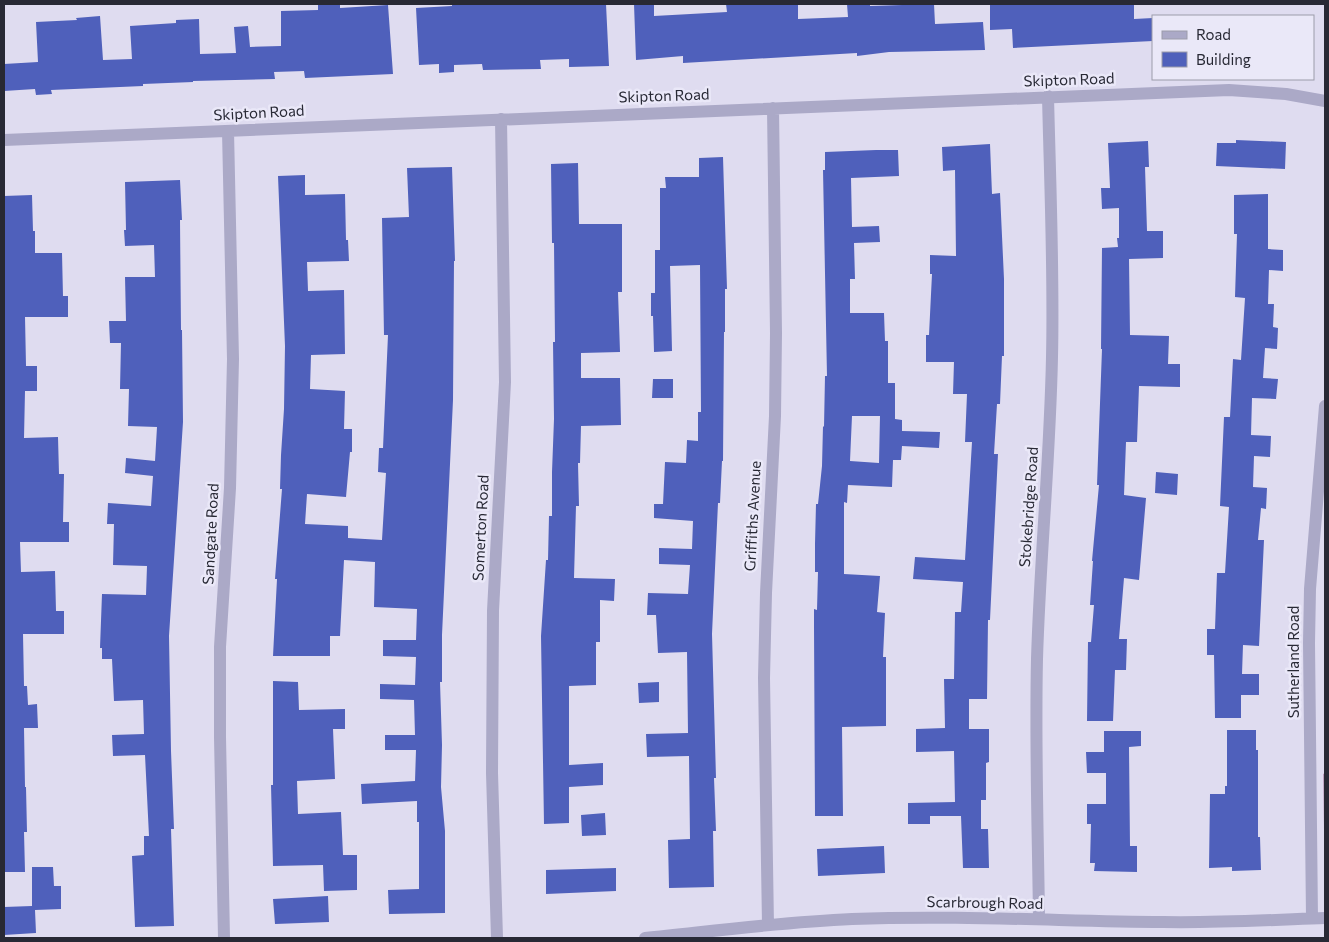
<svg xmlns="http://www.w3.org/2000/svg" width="1329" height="942" viewBox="0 0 1329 942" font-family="Commissioner,sans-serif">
	<rect width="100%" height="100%" fill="#dfdcf0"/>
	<path fill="#bb9dbd" d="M1325,773V886L1323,774Z"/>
	<path fill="#4f60bb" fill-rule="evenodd" d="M452,4H606L609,66L569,67V59L540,60L541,69L483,70L482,64L454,65V72L439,73V64L419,65L416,8L452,6Z
		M634,4H654V16L727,12L726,4H798V19L848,17L847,4H870V6L934,4L935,24L983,22L985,50L889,52L857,56V53L683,63V56L636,60Z
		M990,4H1134V19L1153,18V41L1013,48L1012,29L990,30Z
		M318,5H340V8L388,5L393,74L305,78L304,71L274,72L275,79L193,81V82L143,84V86L51,90L52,94L36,95L35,89L4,91V64L38,62L36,22L77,20L76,18L100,16L103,60L132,59L130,26L176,23V20L199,19L200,54L236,53L234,27L248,26L250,47L281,46V11L318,10Z
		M1236,140L1286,142L1285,169L1216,166L1217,143H1236Z
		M1148,141L1149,167H1145L1147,231H1163V258L1129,259L1130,335L1169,336L1168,364H1180V387L1139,386L1137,442H1126L1124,495L1146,498L1139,580L1124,578L1119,639H1127L1126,670H1115L1113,721H1087L1088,642H1091L1094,605H1090L1093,561H1092L1099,485H1097L1102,349H1101L1102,248L1118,247L1117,238H1119V208L1102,209L1101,188H1110L1108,143Z
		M990,144L992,194L1000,193L1004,279V356H1002L1000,404H997L994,454H998L990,620H988L987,699H969V729H989V762L986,763V800H981V829H988L989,868H963L961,816H930V824H908V803L955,802L954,751L916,752V729L945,728L944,679H954L955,612H961L963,582L913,579L915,557L965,560L972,442H965L967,394H953L954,362H926V335H929L932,274H930V255L956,256L955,170L943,171L942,147Z
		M876,150H898L899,176L851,178L852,227L879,226L880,242L854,243L855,279H850V313H884L885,341H888V383H895V419L902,420V431L940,432L939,448L902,446L901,460H893L892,487L848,485L847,503L844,502V574L880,576L877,612L885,613L883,657H886V726L842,727L843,816H815L814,626V609L817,610L818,572H815V544L816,504H818L822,466L823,426L824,427L825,376H827L823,170H825V152ZM852,416H880L879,463L850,461Z
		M723,157L727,289H725V332H724L723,461H722L720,503H718L712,634L716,778H714L716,831H713L714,887L669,888L668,840L690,839L689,756L647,757L646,734L688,733L687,652L658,653L656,615H647L648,593L688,594L690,565L659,564V548L692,549L693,521L654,518V504H663L665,462L686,463L687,440L698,441V412H701L700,265L670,266L672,351L654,352L653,316H651V293H655V250H660V188H666L665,177H699V158Z
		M578,163L579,224H622V292H618L620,352L581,353V378H620L621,425L581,426L580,463H578L579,506H576L574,578L615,579L614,601L600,600V642H596V685L569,686V765L603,763V785L569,787V823L544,824L541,636L546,560H548L549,516H552V472L554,419L553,342H555L554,243H552L551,164Z
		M452,167L455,261H454L453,400L442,635V682H440L442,745L441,787L445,831V913L389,914L388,890L419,889V822H417V801L362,804L361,784L415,781L416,750H385V735H415L414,700L380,699V684L415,685L416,657L383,656V640H416L417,609L374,607L375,562L344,560L340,636H330V656H273L277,579H275L282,489H280L281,455L284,409L285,346L278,176L305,175V195L345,194L346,240H348L349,261L307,262L308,291L344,290L345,354L311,355L310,389L345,391L344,429H352V452H350L346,497L307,494L305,524L348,526V538L382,540L386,473L378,472L379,448H383L388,335H384L382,218L409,217L407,168Z
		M180,180L182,220H180L181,330H182L183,422L169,636L171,751L174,829H171L174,926L135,927L132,856L144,855V836H149L145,755L113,756L112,735L144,734L143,700L114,701L112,659H102V648H100L102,594L146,595L147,566L113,565L114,524H107L108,503L151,506L153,476L125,473L126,458L155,461L157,427L128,426L129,389H120L121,343H110L109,321H126L125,277H155L154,245L125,246L124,230H126L125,182Z
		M1268,194V249L1283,250V271L1269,270L1268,304H1274L1273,327L1278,328L1277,349L1265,348L1263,378L1278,379L1276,399L1252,398L1251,435L1271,436L1270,457L1254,456L1253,487L1267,488L1266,509L1261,508L1258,540H1264L1259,646L1243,645L1242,674H1259V695H1241V718H1215L1214,655H1207V629H1215L1217,573H1225L1229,507L1220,506L1224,417H1230L1233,359L1241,360L1245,298L1235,297L1237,234H1234V195Z
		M32,195L33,231H35V253H62L63,296H68V317H25L26,366H37V391H25L24,438L58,437L59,474H64L63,522H69V542H20L21,572L55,571L56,611H64V634H23L24,686H27L28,705L37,704L38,728H24L25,787H26L27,832H24L25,872H4V196Z
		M653,379H673V398H652Z
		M1156,472L1178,474L1177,495L1155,493Z
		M273,681L298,682L299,710L345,709V729H333L335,779L297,781L298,814L341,812L343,855H357V890L324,891L323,865L273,866L271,785H273Z
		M659,682V702L639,703L638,683Z
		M1227,730H1256V750H1258V837H1260L1261,870L1232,871V867L1209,868L1210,794H1225V786H1227Z
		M1104,731H1141V746L1129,747L1130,846H1137V872L1094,871L1095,863H1090L1091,824H1087V804H1106V773H1087L1086,752H1104Z
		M605,813L606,835L582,836L581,815Z
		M884,846L885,873L818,876L817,849Z
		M32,867H53L54,886H61V909L35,910L36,933L4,935V907L32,906Z
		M616,868V891L546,894V870Z
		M328,896L329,922L275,924L273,899Z"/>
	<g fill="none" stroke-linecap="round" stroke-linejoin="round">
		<path stroke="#aba9c7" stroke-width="12" d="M4,140L1229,90L1286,94L1325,101
			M1312,918L1309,643L1310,589L1325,406
			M1039,919C1038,833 1035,746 1037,659C1040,558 1050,458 1052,357C1054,270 1050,183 1048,96
			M768,925L764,678L766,593L775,416L776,333L773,108
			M224,938L220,737V647L230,488L233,359L228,131
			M497,938L492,773L493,611L505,382L501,119
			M645,938C714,931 783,922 852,919C956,915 1059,921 1163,922C1217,923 1271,920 1325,918"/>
	</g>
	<g text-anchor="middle" stroke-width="5" stroke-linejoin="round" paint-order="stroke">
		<g font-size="15" fill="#282935" stroke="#eae8f8">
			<text transform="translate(1069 80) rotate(-2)" y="5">Skipton Road</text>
			<text transform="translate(664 96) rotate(-2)" y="5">Skipton Road</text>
			<text transform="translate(259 113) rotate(-3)" y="5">Skipton Road</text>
			<text transform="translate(1029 507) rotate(-86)" y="5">Stokebridge Road</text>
			<text transform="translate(753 516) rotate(-87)" y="5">Griffiths Avenue</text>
			<text transform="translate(481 528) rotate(-87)" y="5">Somerton Road</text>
			<text transform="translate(211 534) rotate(-87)" y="5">Sandgate Road</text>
			<text transform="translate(1294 662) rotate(-90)" y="5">Sutherland Road</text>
			<text transform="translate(985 903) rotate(1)" y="5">Scarbrough Road</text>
		</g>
	</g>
	<rect width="1329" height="942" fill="none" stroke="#282935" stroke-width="10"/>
	<rect x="1152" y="15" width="162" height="65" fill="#eae8f8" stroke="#9c9caa"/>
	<rect x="1162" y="31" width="25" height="8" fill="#aba9c7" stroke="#9c9caa"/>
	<text x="1196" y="40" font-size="15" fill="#282935">Road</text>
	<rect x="1162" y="52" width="25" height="15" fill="#4f60bb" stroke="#9c9caa"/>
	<text x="1196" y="65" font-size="15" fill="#282935">Building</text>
</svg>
